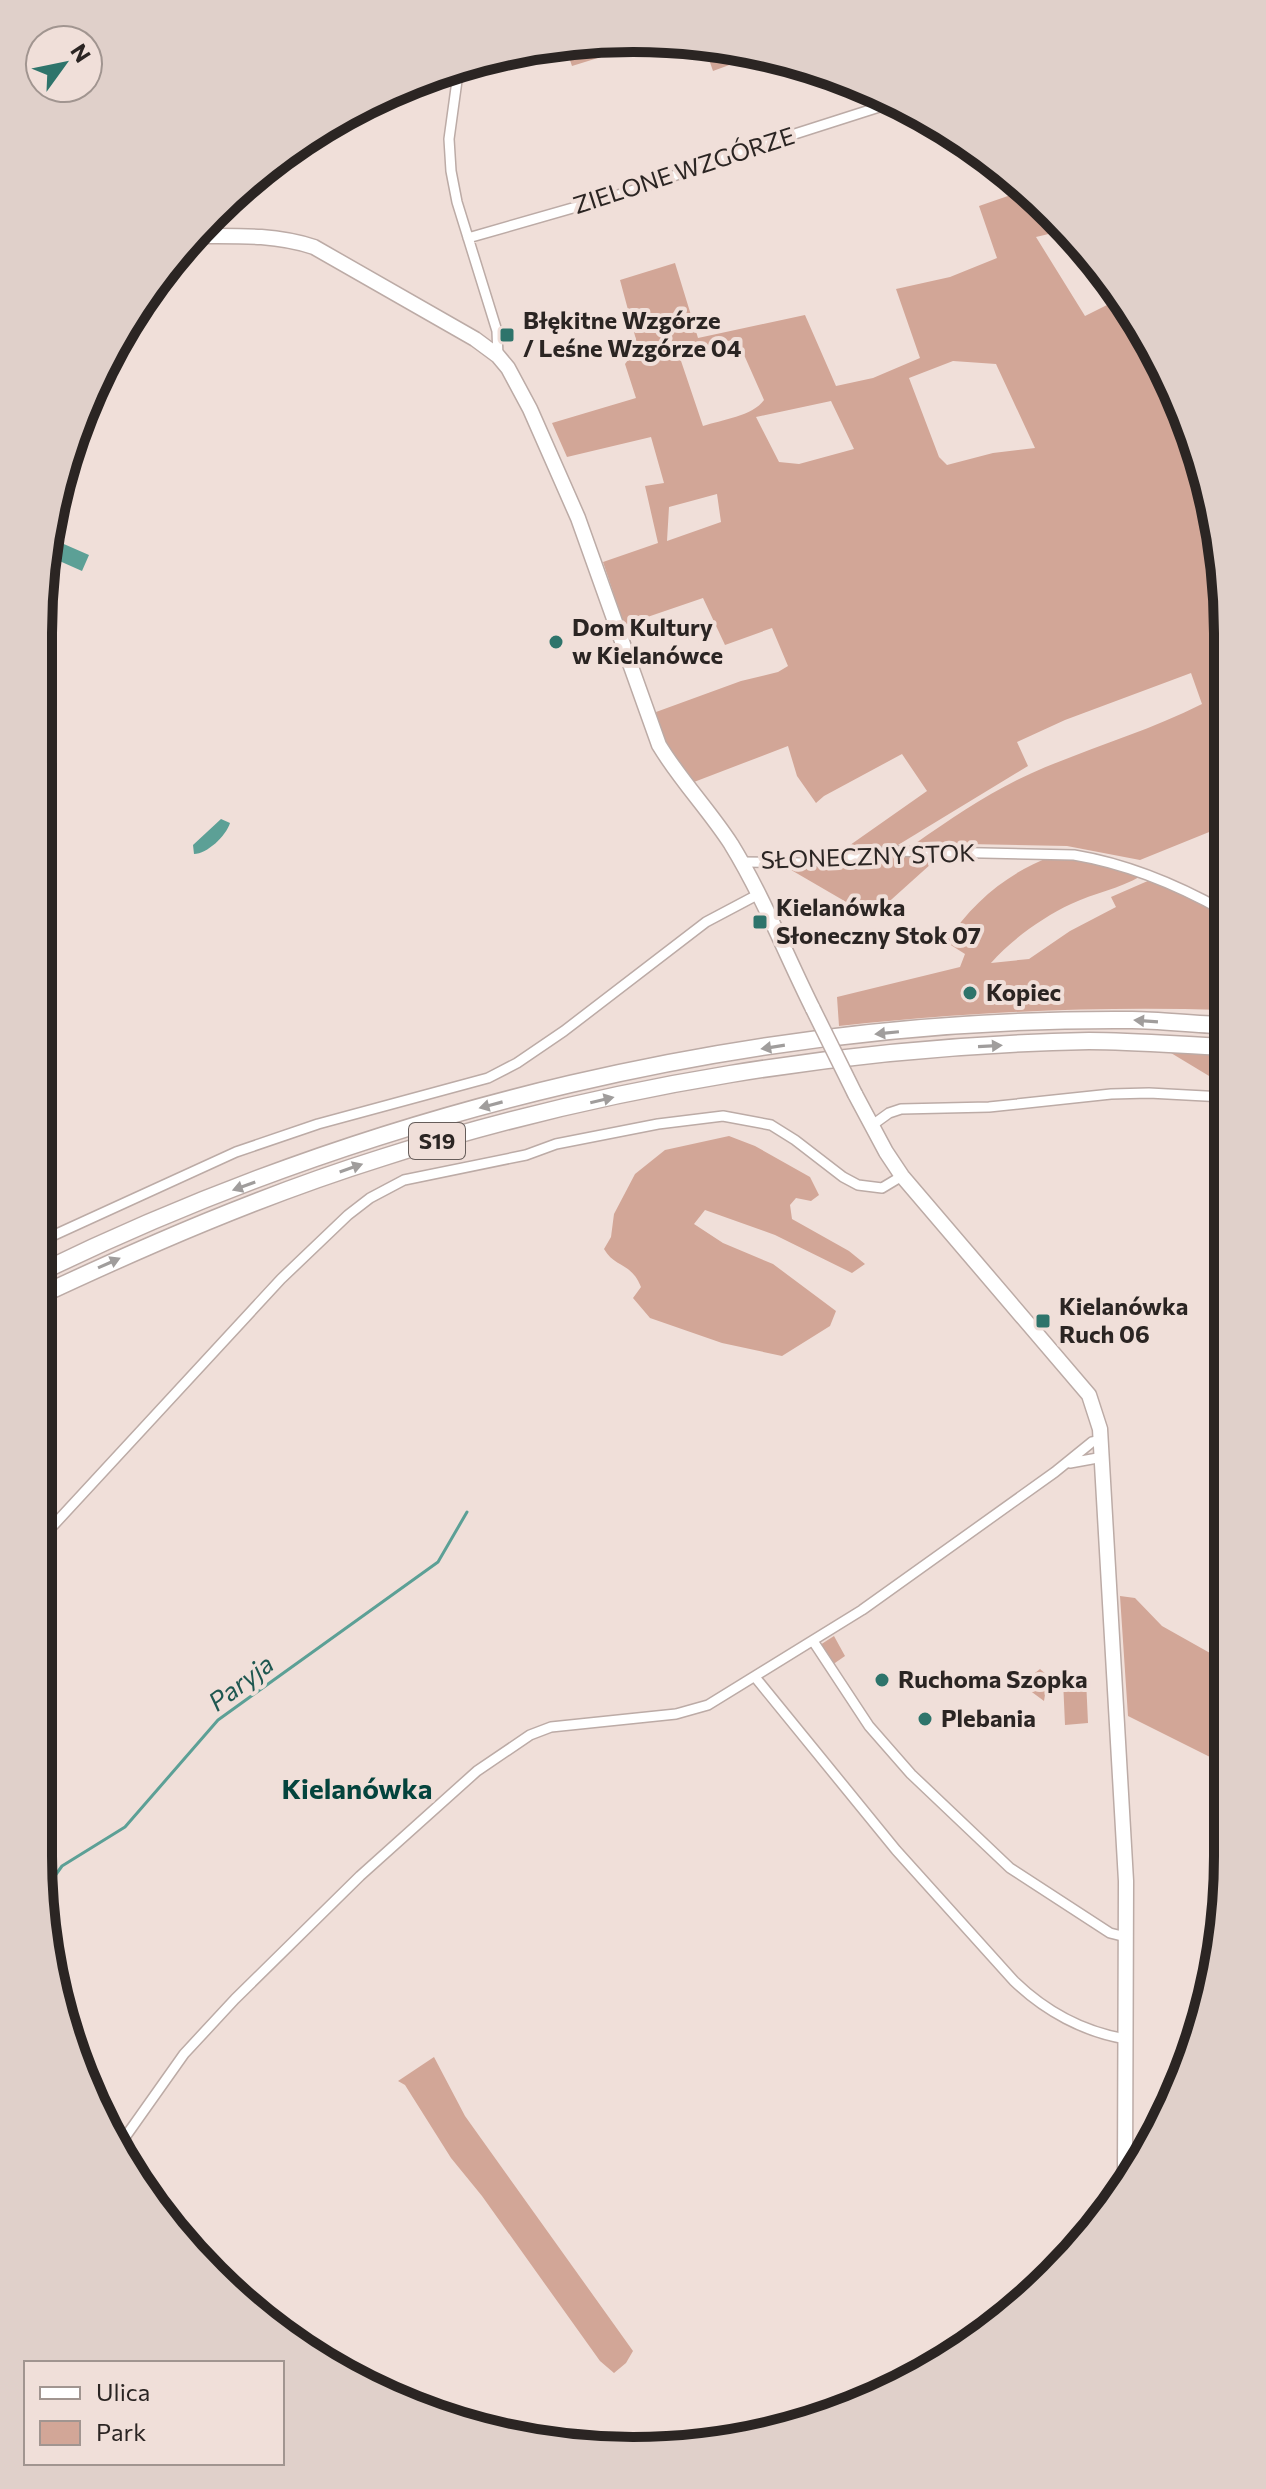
<svg xmlns="http://www.w3.org/2000/svg" width="1266" height="2489" viewBox="0 0 1266 2489" font-family="Commissioner,sans-serif">
	<rect width="100%" height="100%" fill="#f0dfd9"/>
	<path fill="#d2a697" fill-rule="evenodd" d="M656,40L572,66L564,43Z
		M704,45L759,54L713,71Z
		M1028,189C1041,202 1044,219 1057,232L1036,237L1085,316L1121,298L1183,406L1223,555L1224,826L1140,860L1067,846L916,843C952,818 991,791 1032,773C1088,748 1147,732 1202,704L1191,673L1065,720L1017,742L1028,766L898,845L843,850L927,791L902,754L824,796L816,803L797,776L788,746L694,782C678,761 658,740 656,712L741,681L778,672L788,666L772,628L725,645L703,598L624,625L603,562L658,543L645,486L664,483L651,437L567,457L552,423L636,398L625,364L638,347L620,280L675,263L698,338L805,315L836,386L873,378L920,358L896,289L950,277L997,258L979,206ZM737,339L764,400C753,416 721,420 703,426L679,355L685,350ZM953,361L996,364L1035,448L993,453L947,465L939,457L909,378ZM831,401L854,449L799,464L779,462L756,417ZM717,494L721,522L667,541L669,507Z
		M942,854L872,917L786,867L889,856Z
		M1052,856L1111,866L1141,876C1119,889 1094,893 1071,904C1043,917 1011,940 991,963L1029,959L1070,931L1116,907L1111,897L1150,880L1196,900L1224,916V1010C1095,1006 968,1012 839,1026L837,997L960,967L965,954L946,942C974,901 1006,874 1052,856Z
		M1171,1053L1224,1054V1085Z
		M729,1136L755,1146L810,1177L819,1195L811,1201L796,1198L790,1205L792,1219L849,1251L865,1264L852,1273L775,1235L705,1210L694,1224L723,1243L773,1264L836,1311L830,1326L782,1356L722,1343L650,1318L633,1298L641,1287C631,1262 615,1268 604,1249L611,1237L614,1214L635,1174L665,1150Z
		M1120,1596L1135,1598L1162,1626L1226,1662V1765L1128,1716Z
		M834,1636L845,1656L832,1665L820,1645Z
		M1040,1669L1048,1676L1044,1701L1021,1684Z
		M1086,1679L1088,1723L1065,1725L1063,1680Z
		M434,2057L465,2116L633,2351L626,2363L614,2373L600,2361L482,2196L451,2158L405,2085L398,2081Z"/>
	<path fill="#5ca096" d="M50,538L89,555L82,571L46,555Z
		M221,819L230,823C226,836 207,854 194,854L193,845Z"/>
	<g fill="none" stroke-linecap="round" stroke-linejoin="round">
		<path stroke="#5ca096" stroke-width="3" d="M44,1891L62,1866L125,1827L218,1720L438,1562L467,1512"/>
		<defs>
			<path id="street" d="M459,66L449,139L451,171L457,202L497,331L498,356
				M468,238L625,193L776,140L898,101
				M741,862L804,863L892,851L1074,855C1128,864 1176,884 1224,911
				M871,1126L889,1113L901,1109L989,1107L1111,1094L1149,1093L1224,1097
				M39,1242L236,1152L318,1124L488,1078L517,1063L564,1031L706,922L757,895
				M1070,1463L1103,1457
				M38,1542L281,1279L348,1215L370,1198L404,1180L526,1155L556,1144L658,1124L723,1116L771,1125L795,1140L843,1177L858,1185L882,1188L902,1176
				M813,1641L869,1726L911,1774L1010,1868L1110,1933L1126,1937
				M755,1677L896,1850L1014,1981C1045,2011 1084,2032 1126,2039
				M121,2143L184,2054L235,1999L360,1876L477,1771L530,1735L551,1727L676,1714L708,1705L862,1610L1055,1472L1092,1442L1102,1440"/>
			<path id="secondary" d="M193,236C235,236 274,234 314,247L475,339L498,356L508,368L530,409L578,518L659,745C680,780 709,810 731,844C763,896 786,955 813,1009
				M855,1094L886,1152L902,1176L1089,1395L1100,1429L1126,1881L1125,2178"/>
			<path id="highway" d="M39,1273C375,1109 757,1017 1132,1020C1163,1020 1194,1025 1224,1025
				M39,1296C150,1244 263,1195 381,1158C608,1085 850,1046 1089,1041C1134,1041 1179,1045 1224,1047"/>
		</defs>
		<use href="#street" stroke="#bcaba6" stroke-width="12"/>
		<use href="#secondary" stroke="#bcaba6" stroke-width="17"/>
		<use href="#highway" stroke="#bcaba6" stroke-width="19"/>
		<use href="#street" stroke="#fff" stroke-width="9"/>
		<use href="#secondary" stroke="#fff" stroke-width="14"/>
		<use href="#highway" stroke="#fff" stroke-width="16"/>
		<defs>
			<path id="secondary-bridge" d="M813,1009L855,1094"/>
		</defs>
		<use href="#secondary-bridge" stroke="#bcaba6" stroke-width="17" stroke-linecap="butt"/>
		<use href="#secondary-bridge" stroke="#fff" stroke-width="14"/>
	</g>
	<defs><path id="oneway-solid" d="M-6-.8H1V-3.2L6.5 0L1 3.2V.8H-6Z" transform="scale(2)"/></defs>
	<g fill="#a09d9c">
		<use href="#oneway-solid" transform="translate(1146 1021) rotate(-176)"/>
		<use href="#oneway-solid" transform="translate(887 1033) rotate(174)"/>
		<use href="#oneway-solid" transform="translate(990 1046) rotate(-3)"/>
		<use href="#oneway-solid" transform="translate(773 1047) rotate(171)"/>
		<use href="#oneway-solid" transform="translate(602 1100) rotate(-13)"/>
		<use href="#oneway-solid" transform="translate(491 1105) rotate(165)"/>
		<use href="#oneway-solid" transform="translate(351 1168) rotate(-19)"/>
		<use href="#oneway-solid" transform="translate(244 1186) rotate(160)"/>
		<use href="#oneway-solid" transform="translate(109 1263) rotate(-24)"/>
	</g>
	<g fill="#2e746b" stroke="#f0dfd9" stroke-width="3">
		<rect x="499" y="327" width="16" height="16" rx="4"/>
		<circle cx="556" cy="642" r="8"/>
		<rect x="752" y="914" width="16" height="16" rx="4"/>
		<circle cx="970" cy="993" r="8"/>
		<rect x="1035" y="1313" width="16" height="16" rx="4"/>
		<circle cx="882" cy="1680" r="8"/>
		<circle cx="925" cy="1719" r="8"/>
	</g>
	<g text-anchor="middle" stroke-width="8" stroke-linejoin="round" paint-order="stroke">
		<rect fill="#f0dfd9" stroke="#665d5a" stroke-width="2" x="409" y="1123" width="56" height="36" rx="6"/>
		<g font-size="22" font-weight="bold" fill="#2b2523">
			<text x="437" y="1149">S19</text>
		</g>
		<g font-size="24" fill="#2b2523" stroke="#f0dfd9">
			<text transform="translate(684 171) rotate(-18)" y="8">ZIELONE WZGÓRZE</text>
			<text transform="translate(868 857) rotate(-2)" y="8">SŁONECZNY STOK</text>
		</g>
		<g font-size="24" font-weight="bold" fill="#2b2523" stroke="#f0dfd9" text-anchor="start">
			<text x="523" y="329">Błękitne Wzgórze<tspan x="523" dy="28">/ Leśne Wzgórze 04</tspan></text>
			<text x="572" y="636">Dom Kultury<tspan x="572" dy="28">w Kielanówce</tspan></text>
			<text x="776" y="916">Kielanówka<tspan x="776" dy="28">Słoneczny Stok 07</tspan></text>
			<text x="986" y="1001">Kopiec</text>
			<text x="1059" y="1315">Kielanówka<tspan x="1059" dy="28">Ruch 06</tspan></text>
			<text x="898" y="1688">Ruchoma Szopka</text>
			<text x="941" y="1727">Plebania</text>
		</g>
		<g font-size="26" font-style="italic" fill="#1e5750" stroke="#f0dfd9">
			<text transform="translate(241 1683) rotate(-37)" y="9">Paryja</text>
		</g>
		<g font-size="28" font-weight="bold" fill="#04443d" stroke="#f0dfd9">
			<text x="357" y="1799">Kielanówka</text>
		</g>
	</g>
	<path d="M0 0H1266V2489H0ZM633 52H633A581 581 0 0 1 1214 633V1856A581 581 0 0 1 633 2437H633A581 581 0 0 1 52 1856V633A581 581 0 0 1 633 52Z" fill="#e0d0ca" fill-rule="evenodd"/>
	<path fill="none" stroke="#2b2523" stroke-width="10" d="M633 52H633A581 581 0 0 1 1214 633V1856A581 581 0 0 1 633 2437H633A581 581 0 0 1 52 1856V633A581 581 0 0 1 633 52Z"/>
	<rect x="24" y="2361" width="260" height="104" fill="#f0dfd9" stroke="#a19590" stroke-width="2"/>
	<rect x="40" y="2387" width="40" height="12" fill="#ffffff" stroke="#a19590" stroke-width="2"/>
	<text x="96" y="2401" font-size="24" fill="#2b2523">Ulica</text>
	<rect x="40" y="2421" width="40" height="24" fill="#d2a697" stroke="#a19590" stroke-width="2"/>
	<text x="96" y="2441" font-size="24" fill="#2b2523">Park</text>
	<g transform="translate(64 64) rotate(57)"><circle r="38" fill="#f0dfd9" stroke="#a19590" stroke-width="2"/>
	<path d="M0-6L14 30L0 20L-14 30Z" fill="#2e746b"/>
	<text y="-12" font-size="22" font-weight="bold" text-anchor="middle" fill="#2b2523">N</text>
	</g>
</svg>
